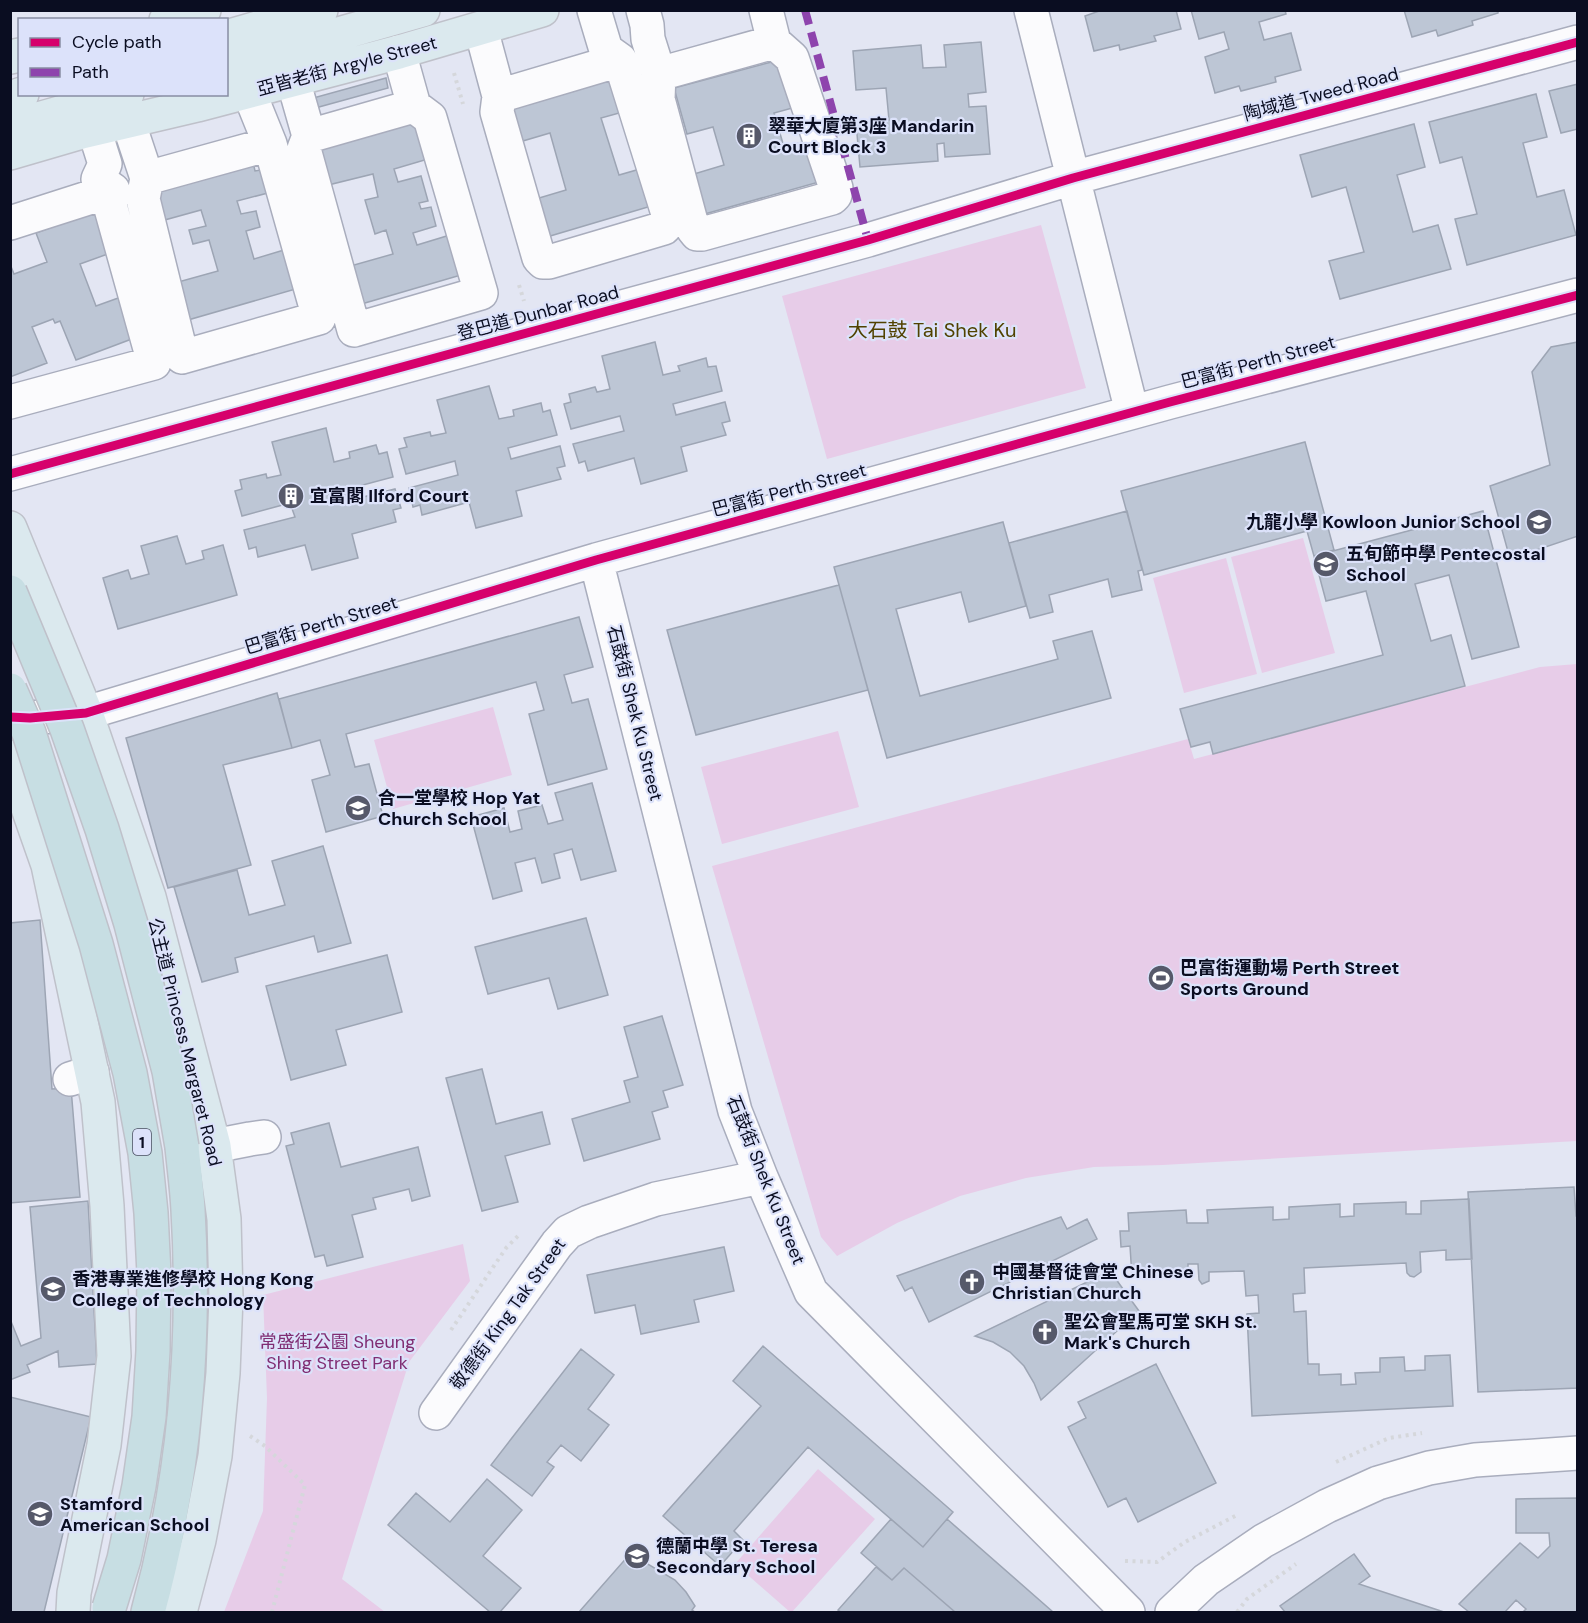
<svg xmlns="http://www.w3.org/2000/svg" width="1588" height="1623" font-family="'DM Sans','Noto Sans TC',sans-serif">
<rect width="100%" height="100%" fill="#e3e6f3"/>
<path fill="#e7cce8" d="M1041,225L1086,388L827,459L782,296Z
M1303,538L1335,653L1262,673L1231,557Z
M1226,558L1257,674L1184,693L1153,578Z
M1577,664V1141L1163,1165L1094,1167L1026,1178L960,1196L897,1223L837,1256L821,1237L712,866L1188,739L1194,759L1540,667Z
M493,707L512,775L393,809L374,740Z
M838,731L859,807L722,844L701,767Z
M463,1244L470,1281L409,1362L342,1579L385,1612H224L263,1511L267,1398L263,1295Z
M818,1469L875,1519L792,1612H790L735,1564Z"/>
<path fill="#bdc6d5" stroke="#9da5b4" stroke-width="1.5" d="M1102,10H1176L1181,29L1154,36L1156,41L1120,50L1119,45L1094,51L1085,16Z
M1191,10H1285L1286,14L1259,22L1264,40L1291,33L1301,70L1275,77L1276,82L1241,91L1239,86L1215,93L1205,57L1229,49L1224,32L1199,39Z
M1404,10H1498V13L1472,21L1473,25L1438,36L1436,30L1412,37Z
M981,42L986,92L968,94L969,107L986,106L990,154L945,157L944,143L937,144L938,161L860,167L856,123L889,120L886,88L856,90L853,51L921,45L923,68L946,67L944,45Z
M783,59L796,107L774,113L784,147L815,139L826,180L694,217L684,177L724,165L713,127L687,134L674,88Z
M617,67L630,110L601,118L619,175L647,167L658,204L540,239L529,201L566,190L550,133L516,143L503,100Z
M386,78L388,88L308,110L306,100Z
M1578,84V129L1561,133L1549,91Z
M1536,94L1547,137L1523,143L1537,197L1564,190L1576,235L1467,265L1455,219L1477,214L1462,157L1440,163L1429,122Z
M416,117L428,159L394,169L398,182L421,176L428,201L419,203L421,209L431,207L436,226L413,233L417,245L450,235L461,275L358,305L347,267L393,254L386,230L375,234L365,200L378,197L373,174L320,187L308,147Z
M1414,124L1425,167L1397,175L1413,232L1438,225L1451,269L1340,299L1329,261L1364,252L1346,187L1312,197L1300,155Z
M253,162L255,171L261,170L268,193L237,201L241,214L256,211L260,227L246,231L254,259L294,247L306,286L181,322L171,284L218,271L209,240L193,244L189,230L206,226L201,210L161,221L155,199L160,198L158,189Z
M100,209L116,251L80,264L96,306L121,297L137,337L76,360L60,321L55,323L53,319L32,327L47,363L10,377V264L14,274L47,262L36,233Z
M655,342L663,375L680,371L678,366L706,358L708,367L716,366L722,391L673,404L676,415L725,402L730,421L722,423L726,435L681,447L687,471L641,484L634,458L588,471L585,461L579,463L573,444L624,431L620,416L571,429L564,404L571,402L569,394L595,387L597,392L610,389L602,356Z
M1578,342V536L1510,559L1490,486L1550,465L1532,372L1551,347Z
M489,386L499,419L514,416L513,410L541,403L543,412L550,410L557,435L508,448L511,459L560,446L565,466L557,468L561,479L516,491L522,516L476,528L469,502L422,515L420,505L413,507L409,488L458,475L455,461L406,474L399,449L407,447L404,438L430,432L431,436L446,433L437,400Z
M326,428L334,462L350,458L349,452L376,445L379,454L387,452L393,477L344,490L347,501L395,489L401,508L393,510L396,522L352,534L358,558L312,570L305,545L258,557L256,547L249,549L244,530L295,517L290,503L242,516L235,491L242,489L240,480L266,474L267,478L281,475L272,442Z
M1305,442L1334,550L1314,556L1307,531L1144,575L1121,491Z
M1127,511L1142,570L1138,571L1142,590L1112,597L1108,579L1049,595L1053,612L1030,618L1009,543Z
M1483,511L1519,647L1472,659L1449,575L1415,584L1431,641L1451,635L1465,686L1213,754L1210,742L1191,747L1180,709L1383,655L1366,591L1326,601L1314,556Z
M1003,522L1026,606L969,622L961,592L896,609L920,696L1058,659L1053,641L1092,631L1111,698L887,758L834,567Z
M177,536L186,564L204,559L202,551L223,545L237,595L118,629L103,578L128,570L131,579L149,574L141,546Z
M839,585L868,690L696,735L667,630Z
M579,617L593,667L564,675L572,703L588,699L607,769L548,785L529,714L544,710L536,682L346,734L355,767L369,764L383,816L326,832L312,780L330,775L320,740L292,748L279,699Z
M277,693L292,748L223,765L251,865L168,888L126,738Z
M592,783L616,871L581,880L572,849L554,854L560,878L542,883L535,858L515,863L522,891L493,899L471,817L504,808L510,832L522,829L518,811L542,805L548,824L563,820L555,793Z
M323,846L351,943L318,952L314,936L235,958L238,972L202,982L174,887L237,870L249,915L285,905L272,861Z
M586,918L608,995L558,1009L549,978L488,994L475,947Z
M40,920L52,1089L71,1088L80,1197L10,1203V923Z
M387,955L402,1012L336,1030L346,1065L291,1080L266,986Z
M662,1016L683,1085L663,1091L668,1107L652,1112L660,1139L584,1161L572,1119L630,1102L624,1081L638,1077L624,1027Z
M482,1069L496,1124L542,1112L550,1144L505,1156L518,1202L482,1211L446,1078Z
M329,1123L341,1167L418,1147L430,1196L412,1201L409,1189L373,1198L376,1209L352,1215L363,1257L327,1266L324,1255L315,1257L286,1146L294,1144L291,1133Z
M1574,1187L1576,1216H1578V1388L1478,1392L1468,1192Z
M1469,1199L1472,1259L1446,1260V1250L1420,1252L1421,1272L1414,1277L1410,1276L1407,1273L1406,1263L1304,1268L1305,1293L1293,1294L1294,1312L1306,1311L1308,1364H1319V1375L1341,1374V1385L1356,1384L1355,1373L1380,1372V1358L1404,1357L1405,1371L1425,1370V1356L1450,1355L1453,1406L1252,1416L1247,1314L1259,1313L1258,1295L1246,1296L1244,1271L1209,1272V1281L1202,1284L1199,1280L1198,1264H1188V1275L1132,1277L1130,1246L1121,1247L1120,1231H1129L1128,1213L1186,1210L1187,1223H1208L1207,1210L1273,1207V1220L1289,1219V1207L1340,1204V1217L1354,1216V1204L1406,1202V1214H1421V1201Z
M88,1201L97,1364L59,1367L58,1351L27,1365L30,1372L10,1380V1319L21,1346L41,1338L30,1207Z
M1061,1217L1067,1229L1087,1219L1097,1239L929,1322L912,1287L905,1291L897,1276Z
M724,1247L734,1291L694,1300L699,1322L641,1334L635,1305L595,1313L587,1275Z
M1110,1271L1139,1311L1041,1400L1034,1383L1024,1366L1010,1352L993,1342L975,1336Z
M763,1346L953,1512L923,1547L808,1447L734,1531L743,1540L720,1566L663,1516L761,1406L733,1381Z
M581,1349L614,1375L588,1409L609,1425L581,1461L561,1445L547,1462L554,1467L532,1496L491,1465Z
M1156,1364L1216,1483L1138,1522L1126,1498L1108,1507L1068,1427L1086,1418L1078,1402Z
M10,1397L91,1417L44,1612H10Z
M487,1479L522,1510L483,1556L521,1588L500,1612H490L388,1525L416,1493L450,1522Z
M1578,1498V1612H1523L1526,1609L1516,1600L1505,1612H1469L1459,1604L1520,1543L1538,1558L1550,1546L1549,1533H1516V1499Z
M891,1519L923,1547L947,1519L1053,1612H955L904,1568L892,1580L861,1553Z
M1354,1554L1370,1576L1359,1584L1444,1612H1285L1280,1606Z
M629,1555L642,1567L646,1563L675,1580L686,1592L695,1606L692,1610L695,1612H579Z
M876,1567L892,1580L904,1568L955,1612H841L838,1610Z"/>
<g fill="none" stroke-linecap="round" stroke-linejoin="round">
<defs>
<path id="minor" d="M643,10L647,25L648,39L659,74L774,42L766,10
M1031,10L1132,412
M481,29L499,96L620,60L606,50L594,10
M659,74L658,99L693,229L697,234H702L832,198L835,195L836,188L792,58L774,42
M293,80L309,136L414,106L399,52
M499,96L497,112L539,258L543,262H549L664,228L668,223L669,217L620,60
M128,121L147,178L270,144L249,92
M94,129L105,164L98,179L113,190
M309,136L304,149L354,330L481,293L430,118L414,106
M147,178L143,199L182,357L319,318L270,144
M10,223L113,190
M10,402L154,363L110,205L113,190
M10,474L868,240L1073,178L1578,42
M596,560L735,1111L761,1177L811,1292L1128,1612
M10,717L30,718L86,713L596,560L1170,402L1578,295
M70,1079L92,1072
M214,1146L250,1139L264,1137
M436,1413L557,1244L568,1232L589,1222L656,1199L761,1177
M1172,1612L1206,1580L1263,1541L1327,1506L1378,1483L1429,1468L1475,1460L1578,1453"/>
<path id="major" d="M166,20L204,10
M226,37L321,10
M10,57L20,55
M226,66L423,10
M10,98L22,94
M10,127L127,94
M10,153L82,132L197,105L399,52L542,10
M10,528L86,713L149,897L214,1146L224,1219L226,1297L223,1373L215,1456L199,1540L180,1612
M10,757L48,865L98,1102L107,1206L114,1356L104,1445L74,1593L73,1612"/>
<path id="highway" d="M148,1612C184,1481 196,1346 188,1210C187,1189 184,1168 182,1147"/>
</defs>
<use href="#minor" stroke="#a9adbd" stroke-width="36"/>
<use href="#major" stroke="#bfc1ca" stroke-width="36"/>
<use href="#highway" stroke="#bfc1ca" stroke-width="36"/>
<path stroke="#d5d7db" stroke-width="4" stroke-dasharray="3 4.5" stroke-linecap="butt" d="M454,73L463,104
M519,285L524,301
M451,1330L506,1248L520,1234
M250,1436L265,1446L305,1485L272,1612
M1336,1462L1389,1438L1422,1433
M1125,1561L1157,1562L1185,1542L1239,1514
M1237,1612L1247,1599L1296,1564"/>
<use href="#minor" stroke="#fbfbfd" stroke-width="33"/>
<use href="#major" stroke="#dbe9ee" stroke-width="33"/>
<use href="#highway" stroke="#c7dee3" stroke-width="33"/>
<defs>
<path id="highway-bridge" d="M10,592L67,729L102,829L131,924L169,1071L182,1147
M10,690L29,733L96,944L130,1073L145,1153L151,1213L154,1274L153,1351L149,1417L139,1486L124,1559L109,1608"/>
</defs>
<use href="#highway-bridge" stroke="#bfc1ca" stroke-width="36" stroke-linecap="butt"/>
<use href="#highway-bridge" stroke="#c7dee3" stroke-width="33"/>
<path stroke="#8e44ad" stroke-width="8" stroke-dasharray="15 8" stroke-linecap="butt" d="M805,10L868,240"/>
<defs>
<path id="cycleway" d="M10,474L868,240L1073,178L1578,42
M10,717L30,718L86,713L596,560L1170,402L1578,295"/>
</defs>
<use href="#cycleway" stroke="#dce2fa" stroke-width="13"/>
<use href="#cycleway" stroke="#d6006c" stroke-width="9"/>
</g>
<defs>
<symbol id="building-disc" viewBox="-11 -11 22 22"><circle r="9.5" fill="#56596a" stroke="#dce2fa"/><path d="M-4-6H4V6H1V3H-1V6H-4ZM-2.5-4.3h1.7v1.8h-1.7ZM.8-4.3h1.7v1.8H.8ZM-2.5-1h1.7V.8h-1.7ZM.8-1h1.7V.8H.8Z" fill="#fff"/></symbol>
<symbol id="school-disc" viewBox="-11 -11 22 22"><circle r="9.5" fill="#56596a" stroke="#dce2fa"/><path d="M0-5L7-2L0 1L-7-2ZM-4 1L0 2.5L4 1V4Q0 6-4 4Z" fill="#fff"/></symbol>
<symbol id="stadium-disc" viewBox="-11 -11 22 22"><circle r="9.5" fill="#56596a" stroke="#dce2fa"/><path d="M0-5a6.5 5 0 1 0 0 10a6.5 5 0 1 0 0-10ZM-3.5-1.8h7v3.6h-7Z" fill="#fff"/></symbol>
<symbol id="church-disc" viewBox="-11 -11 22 22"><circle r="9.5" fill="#56596a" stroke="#dce2fa"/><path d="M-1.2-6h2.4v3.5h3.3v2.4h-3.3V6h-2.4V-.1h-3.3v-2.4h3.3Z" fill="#fff"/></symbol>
<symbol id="university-disc" viewBox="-11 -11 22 22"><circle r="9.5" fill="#56596a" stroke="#dce2fa"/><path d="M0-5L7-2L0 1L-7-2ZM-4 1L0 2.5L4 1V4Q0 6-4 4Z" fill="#fff"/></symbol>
</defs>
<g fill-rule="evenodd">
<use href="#building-disc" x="734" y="121" width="30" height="30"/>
<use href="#building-disc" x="276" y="481" width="30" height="30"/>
<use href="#school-disc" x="1524" y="507" width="30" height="30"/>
<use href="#school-disc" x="1311" y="549" width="30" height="30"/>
<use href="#school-disc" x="343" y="793" width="30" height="30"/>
<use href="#stadium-disc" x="1146" y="963" width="30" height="30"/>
<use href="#church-disc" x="957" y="1267" width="30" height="30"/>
<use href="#university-disc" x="38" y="1274" width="30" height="30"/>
<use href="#church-disc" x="1030" y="1317" width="30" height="30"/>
<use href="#school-disc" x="25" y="1499" width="30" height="30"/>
<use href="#school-disc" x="622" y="1541" width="30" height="30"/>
</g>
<g text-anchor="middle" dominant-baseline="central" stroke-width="4.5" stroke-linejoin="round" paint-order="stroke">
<rect fill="#dce2fa" stroke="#494d62" stroke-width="1.5" x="133" y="1129" width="18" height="26" rx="4.5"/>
<g font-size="16" font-weight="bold" fill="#0a0d21">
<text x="142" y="1142">1</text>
</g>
<g font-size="18" fill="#0a0d21" stroke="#dce2fa">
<text transform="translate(347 66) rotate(-15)">亞皆老街 Argyle Street</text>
<text transform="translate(1321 94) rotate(-15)">陶域道 Tweed Road</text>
<text transform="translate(538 313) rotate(-15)">登巴道 Dunbar Road</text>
<text transform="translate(1258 362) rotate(-15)">巴富街 Perth Street</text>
<text transform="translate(789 490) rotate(-15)">巴富街 Perth Street</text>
<text transform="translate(321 625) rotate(-17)">巴富街 Perth Street</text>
<text transform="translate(635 713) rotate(76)">石鼓街 Shek Ku Street</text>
<text transform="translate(185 1042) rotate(76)">公主道 Princess Margaret Road</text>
<text transform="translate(766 1180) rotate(68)">石鼓街 Shek Ku Street</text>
<text transform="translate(508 1314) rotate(-54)">敬德街 King Tak Street</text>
</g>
<g font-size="18" font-weight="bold" fill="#0a0d21" stroke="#dce2fa" text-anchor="start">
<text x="768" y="126">翠華大廈第3座 Mandarin<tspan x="768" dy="21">Court Block 3</tspan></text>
<text x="310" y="496">宜富閣 Ilford Court</text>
<text x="1520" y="522" text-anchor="end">九龍小學 Kowloon Junior School</text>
<text x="1346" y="554">五旬節中學 Pentecostal<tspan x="1346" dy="21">School</tspan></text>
<text x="378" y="798">合一堂學校 Hop Yat<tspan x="378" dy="21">Church School</tspan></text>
<text x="1180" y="968">巴富街運動場 Perth Street<tspan x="1180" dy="21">Sports Ground</tspan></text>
<text x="992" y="1272">中國基督徒會堂 Chinese<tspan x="992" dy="21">Christian Church</tspan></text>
<text x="72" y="1279">香港專業進修學校 Hong Kong<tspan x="72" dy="21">College of Technology</tspan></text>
<text x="1064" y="1322">聖公會聖馬可堂 SKH St.<tspan x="1064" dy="21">Mark's Church</tspan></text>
<text x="60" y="1504">Stamford<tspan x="60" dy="21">American School</tspan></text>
<text x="656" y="1546">德蘭中學 St. Teresa<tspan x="656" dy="21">Secondary School</tspan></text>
</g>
<g font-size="18" fill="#802d73" stroke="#dce2fa">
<text x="337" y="1342">常盛街公園 Sheung<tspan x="337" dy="21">Shing Street Park</tspan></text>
</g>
<g font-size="20" fill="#514200" stroke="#dce2fa">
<text x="932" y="330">大石鼓 Tai Shek Ku</text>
</g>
</g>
<rect width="1588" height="1623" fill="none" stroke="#0a0d21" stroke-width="24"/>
<rect x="18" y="18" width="210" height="78" fill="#dce2fa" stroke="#888da3" stroke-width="1.5"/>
<rect x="30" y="38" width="30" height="9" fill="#d6006c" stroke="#888da3" stroke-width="1.5"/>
<text x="72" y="48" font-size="18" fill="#0a0d21">Cycle path</text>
<rect x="30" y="68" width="30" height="9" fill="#8e44ad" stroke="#888da3" stroke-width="1.5"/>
<text x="72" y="78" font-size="18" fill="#0a0d21">Path</text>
</svg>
